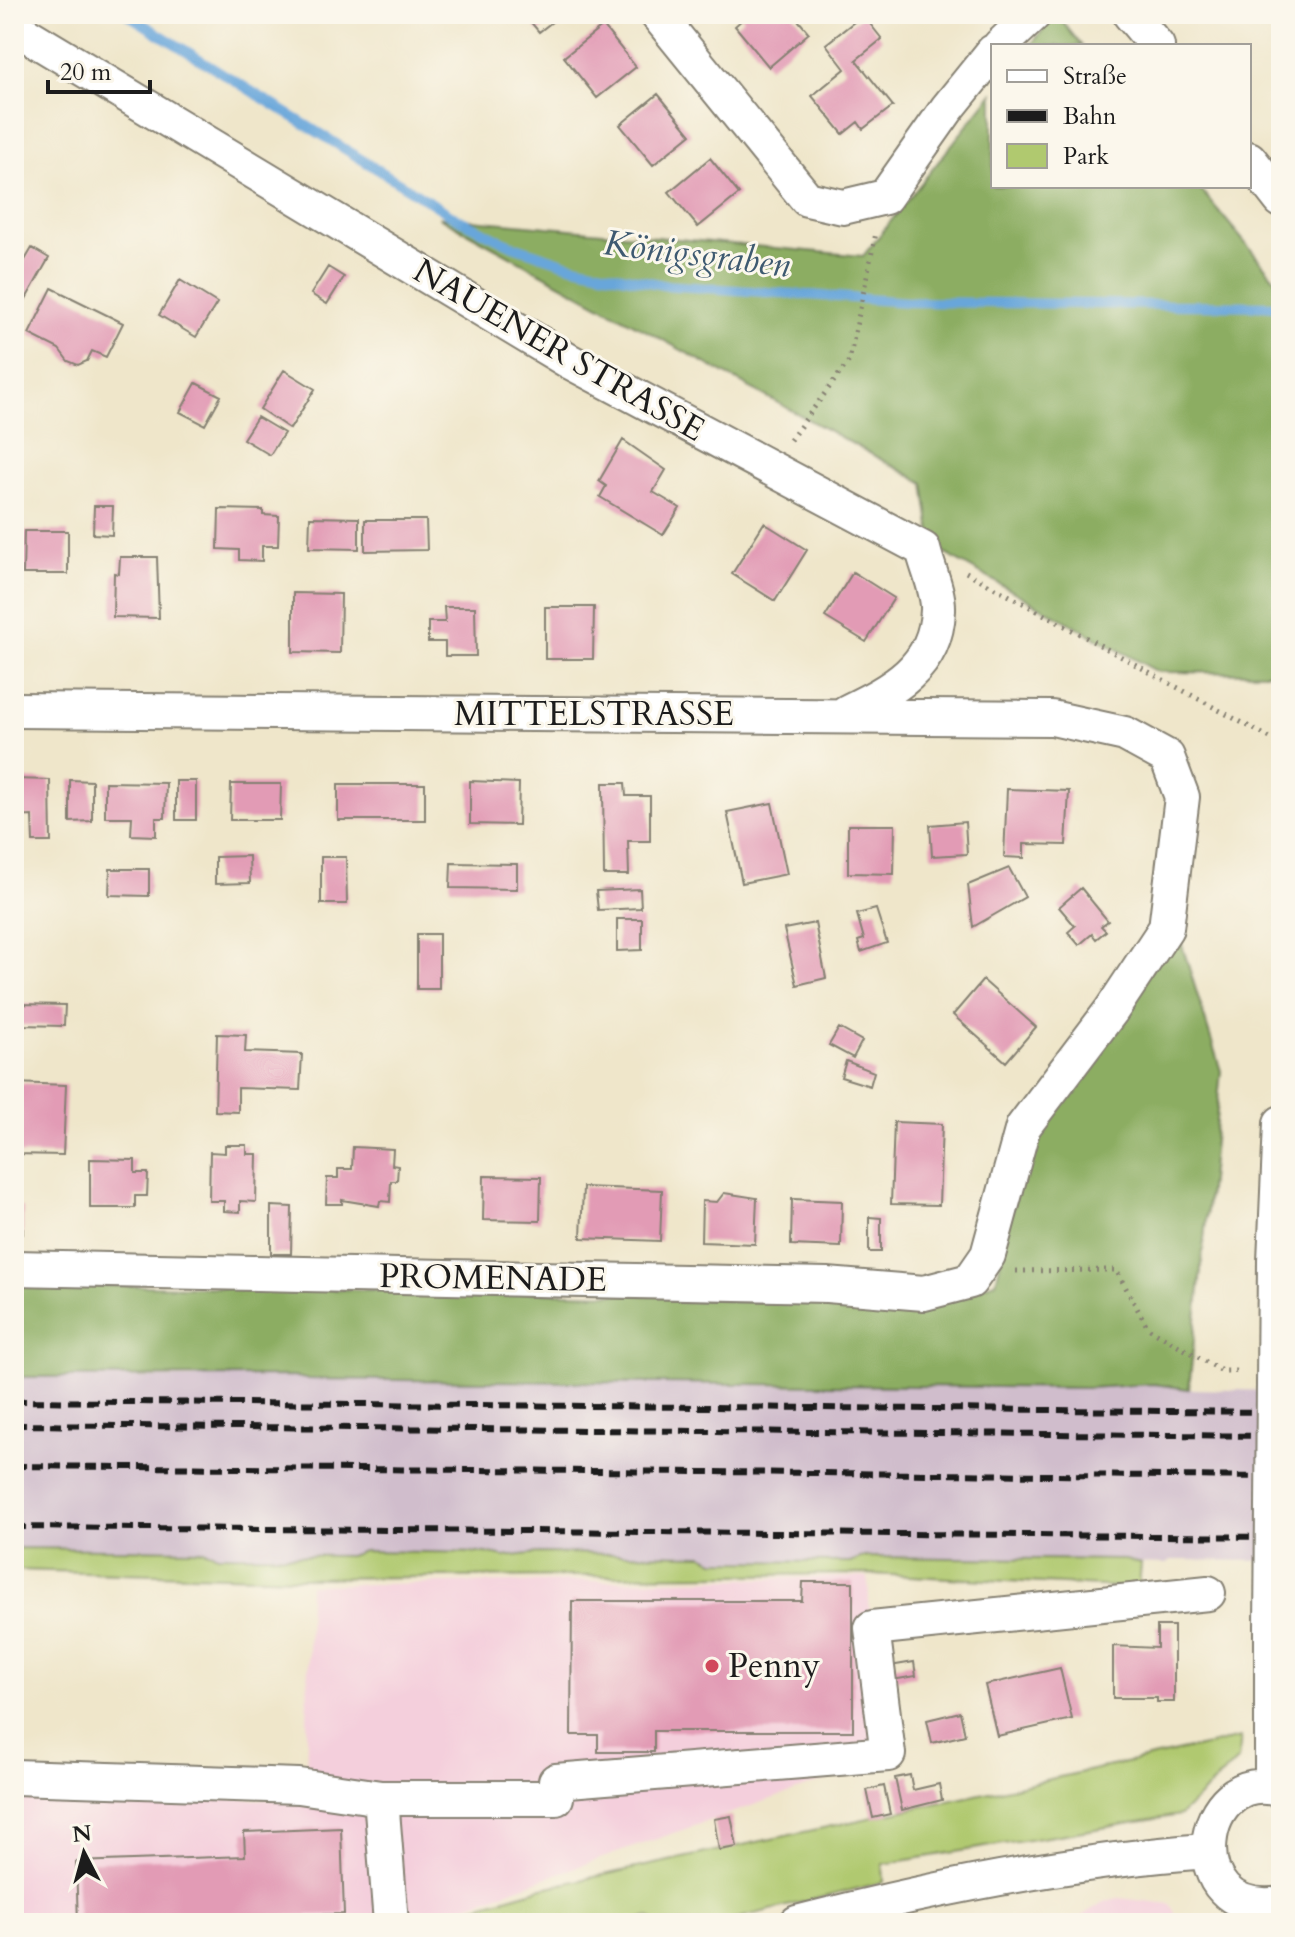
<svg xmlns="http://www.w3.org/2000/svg" width="1295" height="1937" font-family="Cardo,serif">
<rect width="100%" height="100%" fill="#fbf7ec"/>
<filter id="ink" filterUnits="userSpaceOnUse"><feTurbulence type="fractalNoise" baseFrequency=".0125" numOctaves="2"/><feDisplacementMap in="SourceGraphic" scale="16" xChannelSelector="R" yChannelSelector="G"/><feConvolveMatrix kernelMatrix="1 2 1 2 8 2 1 2 1" color-interpolation-filters="sRGB"/></filter>
<filter id="wash" filterUnits="userSpaceOnUse"><feTurbulence type="fractalNoise" baseFrequency=".006" numOctaves="4" result="noise"/><feDisplacementMap in="SourceGraphic" scale="32" xChannelSelector="R" yChannelSelector="G"/><feGaussianBlur stdDeviation="1.8" result="paint"/><feColorMatrix in="noise" values="0 0 0 0 0 0 0 0 0 0 0 0 0 0 0 0 0 1.4 0 .05"/><feComposite in="paint" operator="in"/></filter>
<g filter="url(#wash)">
<rect width="100%" height="100%" fill="#efe6ca"/>
<path fill="#f4cfdc" d="M868,1577L877,1762L417,1923H14V1796L306,1800L309,1585Z
M1119,1898L1170,1904L1181,1923H1070L1105,1901Z"/>
<path fill="#d0bdcc" d="M211,1375L798,1386L854,1383L1088,1388L1154,1384L1189,1389L1281,1391V1561L1171,1560L1166,1564L1130,1563L1124,1560L863,1557L850,1562L713,1561L703,1555L539,1553L504,1557L486,1553L363,1551L349,1556L218,1555L203,1550L14,1548V1377L191,1378Z"/>
<path fill="#b0c96f" stroke="#667246" stroke-width="2" d="M14,1548L203,1550L218,1555L349,1556L363,1551L486,1553L504,1557L539,1553L703,1555L714,1561L850,1562L863,1557L1125,1560L1141,1564L1139,1588L871,1574L299,1578L14,1570Z
M1241,1738L1238,1760L1180,1815L883,1864L884,1882L718,1923H656L650,1917L623,1923H418L534,1890Z"/>
<path fill="#8cad62" stroke="#54643f" stroke-width="2" d="M1056,14L1082,46H1030Z
M993,93V186H1198L1281,286V673L1158,672L933,547L924,483L439,217L863,256Z
M1178,932L1221,1071L1189,1389L1154,1384L1088,1388L305,1379L293,1376L14,1377V1284L933,1299L996,1282L1029,1132Z"/>
<g fill="none" stroke-linecap="round" stroke-linejoin="round">
<path stroke="#68a6da" stroke-width="10" d="M127,14L456,218L513,246L570,265L663,285L908,302L1281,306"/>
</g>
<g id="blocks">
<path fill="#e29bb5" d="M524,14H562L539,32Z
M739,14H793L809,33L769,67L735,26L743,19Z
M1251,14H1281V22L1251,20Z
M863,15L882,39L856,60L893,106L863,129L858,122L843,134L812,96L845,69L826,44Z
M603,26L636,67L597,98L564,57Z
M658,94L691,134L653,165L620,125Z
M710,158L739,194L698,227L669,192Z
M32,248L49,258L14,320V279Z
M328,267L344,277L327,304L311,294Z
M180,280L217,303L196,337L159,315Z
M52,288L123,323L106,357L92,351L87,361L78,365L68,361L59,349L29,334Z
M284,370L315,389L290,429L260,409Z
M196,383L221,396L205,425L180,412Z
M257,417L284,433L270,455L243,439Z
M623,440L666,470L653,492L680,508L663,535L600,497L606,486L599,481Z
M94,506H113L112,535L93,534Z
M219,509L263,510V515L279,516L278,546H262V561L239,560V550L218,549Z
M310,517L359,518V549L309,548Z
M365,520H426L427,550L365,551Z
M764,523L807,550L775,601L732,574Z
M24,531H68V574H23Z
M120,557H157L159,618L113,617L114,573L119,574Z
M853,572L894,598L866,642L825,617Z
M293,593L341,594L340,653L293,652Z
M444,607H475L476,656H445V642H428V622H445Z
M545,607H594L593,659H545Z
M14,779L50,780L51,842H33L32,816L14,817Z
M70,780L92,781V821L70,822Z
M176,781H196V820H176Z
M470,781L519,783L518,825L470,824Z
M105,782L166,783L165,818H156V836L131,835L132,817H105Z
M603,783H625L626,796H650V841H628L629,875H604Z
M231,784H281L280,820H230Z
M338,784H425V820H338Z
M1007,789L1069,791L1066,845L1024,844V858L1004,857Z
M772,803L787,874L742,883L727,812Z
M965,822L967,854L932,856L930,825Z
M848,825H895L894,874L848,873Z
M249,856L250,883L215,884V857Z
M321,857H346L347,904H321Z
M451,863L517,864V889L450,888Z
M1009,868L1025,897L973,927L968,885Z
M110,869H149V896L109,895Z
M1081,888L1108,921L1101,926L1106,931L1096,939L1092,934L1079,945L1068,932L1075,926L1059,907Z
M640,889L641,908L598,910L596,891Z
M876,909L887,943L861,952L858,941L864,939L857,914Z
M617,919H642V950L617,951Z
M815,923L826,978L797,985L784,929Z
M417,934H439V989H417Z
M983,980L1036,1027L1006,1062L953,1015Z
M20,1004L65,1005L64,1026L20,1025Z
M839,1028L862,1041L853,1058L829,1045Z
M217,1034L246,1035L245,1052L302,1054L300,1090L238,1088V1112L215,1111Z
M846,1061L874,1072L870,1086L841,1077Z
M14,1083L66,1085L63,1155L14,1154Z
M894,1122L942,1124L939,1205L891,1204Z
M225,1145H247V1154H257L256,1202L240,1201V1212L224,1211V1201H209L210,1152L225,1153Z
M353,1147L393,1149L392,1165L398,1166L397,1181H391L390,1202L380,1201L379,1206L342,1200V1204H326L327,1178H338V1169H352Z
M90,1159L135,1160V1173H148L147,1196H135V1208H90Z
M484,1176L541,1177L540,1221L483,1220Z
M583,1187L662,1190L660,1241L581,1238Z
M724,1193L757,1198L755,1244L701,1242L702,1201L717,1202Z
M792,1199L842,1201L841,1247L791,1245Z
M271,1206L292,1207L291,1254H271Z
M14,1207H23V1234H14Z
M869,1217L881,1218V1252H869Z
M803,1582H853V1731H654V1752H598V1735H571L572,1601H802Z
M1157,1626H1174V1702H1157V1698H1113V1646L1157,1648Z
M914,1662L916,1676L886,1681L884,1667Z
M1060,1668L1072,1719L997,1736L985,1685Z
M960,1712L965,1735L932,1743L927,1720Z
M910,1775L913,1790L939,1784L942,1800L902,1810L895,1778Z
M884,1786L890,1814L873,1818L867,1790Z
M731,1816L737,1847L719,1850L714,1819Z
M341,1828L344,1914L276,1916V1923H202V1919L78,1923L76,1862L245,1856L244,1832Z
M60,1918V1923H19V1919Z"/>
</g>
</g>
<g filter="url(#ink)">
<use href="#blocks" fill-opacity="0" stroke="#868173" stroke-width="2"/>
<g fill="none" stroke-linecap="round" stroke-linejoin="round">
<defs>
<path id="minor" d="M657,14L807,199L843,207L885,197L947,109L993,52
M1130,14L1157,46
M14,27L567,360L923,549C927,567 939,592 938,610C936,668 892,690 847,712
M1000,46L1034,14
M1249,159L1281,200
M14,710L1052,718L1125,734L1167,757L1182,797L1166,928L1111,1011L1023,1127L988,1255L970,1281L924,1293L827,1285L14,1268
M1275,1261L1281,1123
M1272,1629V1787
M14,1777L299,1786L381,1798H556V1781L888,1754L872,1628L1208,1593
M1281,1790C1197,1762 1174,1920 1281,1904
M381,1798L391,1923
M797,1923C932,1888 1068,1861 1207,1851"/>
</defs>
<use href="#minor" stroke="#868173" stroke-width="38"/>
<path stroke="#868173" stroke-width="5" stroke-dasharray="2 6" stroke-linecap="butt" d="M1065,16H1099
M790,440L849,361L876,233
M966,572L1281,744
M1016,1271L1116,1270L1148,1328L1222,1371H1240"/>
<use href="#minor" stroke="#fff" stroke-width="34"/>
<path stroke="#1c1c1c" stroke-width="6" stroke-dasharray="12 6" stroke-linecap="butt" d="M14,1401L1281,1412
M14,1425L1281,1436
M14,1466L1281,1477
M14,1527L1281,1537"/>
<defs>
<path id="minor-bridge" d="M1272,1629L1275,1261"/>
</defs>
<use href="#minor-bridge" stroke="#868173" stroke-width="38" stroke-linecap="butt"/>
<use href="#minor-bridge" stroke="#fff" stroke-width="34"/>
</g>
</g>
<circle fill="#d1495b" stroke="#fbf7ec" stroke-width="3" cx="712" cy="1666" r="8"/>
<g text-anchor="middle" dominant-baseline="central" stroke-width="6" stroke-linejoin="round" paint-order="stroke">
<g font-size="34" fill="#1c1c1c" stroke="#fbf7ec">
<text transform="translate(559 350) rotate(30)">NAUENER STRASSE</text>
<text x="594" y="714">MITTELSTRASSE</text>
<text transform="translate(493 1278) rotate(1)">PROMENADE</text>
</g>
<g font-size="34" fill="#1c1c1c" stroke="#fbf7ec" text-anchor="start">
<text x="728" y="1666">Penny</text>
</g>
<g font-size="36" font-style="italic" fill="#3e5a71" stroke="#fbf7ec">
<text transform="translate(697 254) rotate(7)">Königsgraben</text>
</g>
</g>
<rect width="1295" height="1937" fill="none" stroke="#fbf7ec" stroke-width="48"/>
<rect x="991" y="44" width="260" height="144" fill="#fbf7ec" stroke="#a29f99" stroke-width="2"/>
<rect x="1007" y="70" width="40" height="12" fill="#ffffff" stroke="#a29f99" stroke-width="2"/>
<text x="1063" y="84" font-size="24" fill="#1c1c1c">Straße</text>
<rect x="1007" y="110" width="40" height="12" fill="#1c1c1c" stroke="#a29f99" stroke-width="2"/>
<text x="1063" y="124" font-size="24" fill="#1c1c1c">Bahn</text>
<rect x="1007" y="144" width="40" height="24" fill="#b0c96f" stroke="#a29f99" stroke-width="2"/>
<text x="1063" y="164" font-size="24" fill="#1c1c1c">Park</text>
<g transform="translate(84 1853) rotate(354)" stroke="#fbf7ec" stroke-width="6" paint-order="stroke">
<path d="M0-6L14 30L0 20L-14 30Z" fill="#1c1c1c"/>
<text y="-12" font-size="22" font-weight="bold" text-anchor="middle" fill="#1c1c1c">N</text>
</g>
<path d="M48 80v12h102v-12" fill="none" stroke="#1c1c1c" stroke-width="4"/>
<text x="60" y="80" font-size="24" fill="#1c1c1c" stroke="#fbf7ec" stroke-width="6" paint-order="stroke">20 m</text>
</svg>
